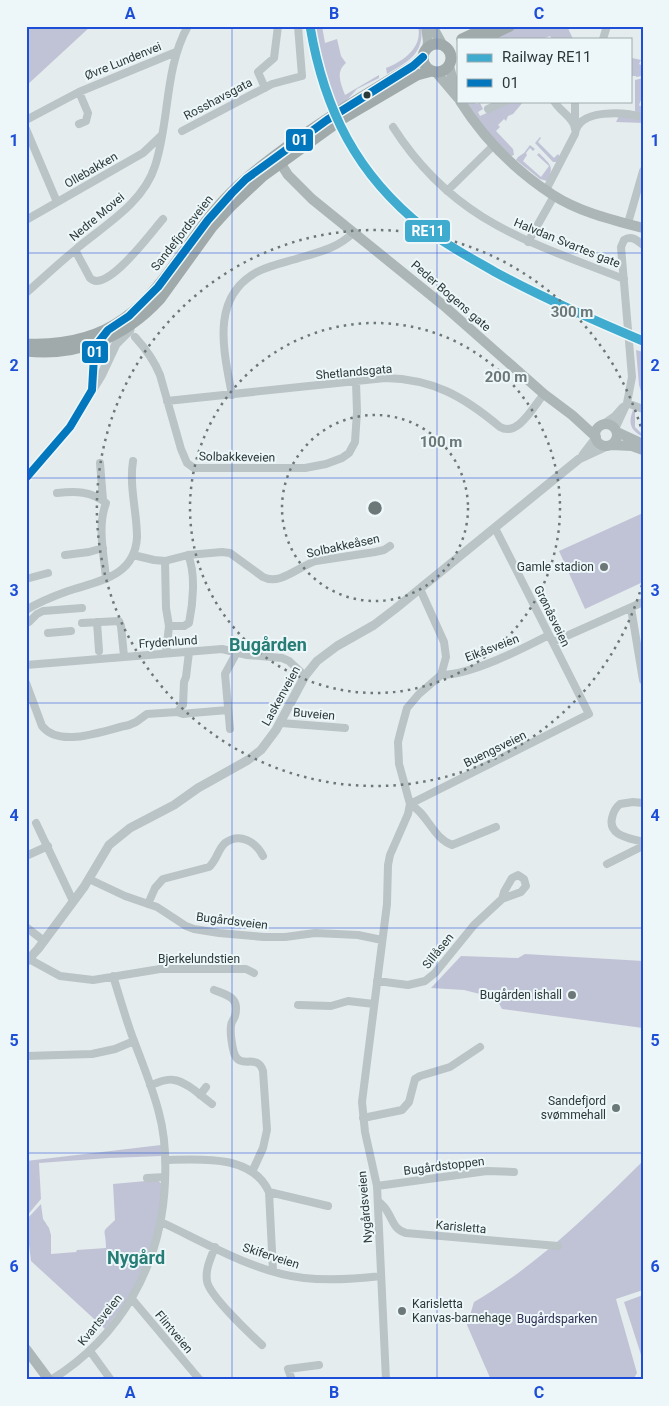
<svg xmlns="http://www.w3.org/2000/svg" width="669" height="1406" font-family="Roboto,sans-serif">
<rect width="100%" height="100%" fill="#e5ecee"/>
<path fill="#c0c3d5" d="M26,26H91L26,86Z
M314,26H322L325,43L337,39L341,56L346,63C335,72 341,84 345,95L379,75V78L357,89L346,101L336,107L324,78Z
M418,26H421C425,54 407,62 387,74L386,68C404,61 423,47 418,26Z
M517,26H567L573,39H552L550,36L543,39H490Z
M632,58L641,60L639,64L643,66L642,76L636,77V76H632Z
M643,78V95L639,105L643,108V115L635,111V80Z
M464,101H474L476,104L480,103L483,109L478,112L480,116L513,101H524L513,114L508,116L506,121L504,119L498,125L500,127L496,131L513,149L514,155L511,156L482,127Z
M619,116L643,119V123L616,122Z
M540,137L541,138L538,142L554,158L558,154L560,157L557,162H553L535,143Z
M530,145L535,149L533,151L530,148L526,153L527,155L523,161L541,177L549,166L537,155L539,153C550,165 555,165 547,181L540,179L516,160L518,157L524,153Z
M636,350L643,352V398L639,385Z
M633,410L635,412V427L643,435V437C630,430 628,423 633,410Z
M643,513V582L585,609L559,551Z
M525,954L643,961V1028L502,1009L496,998L464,990L431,988L461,956L518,958Z
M161,1145L162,1156L109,1158L39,1163L41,1199L26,1217V1161Z
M643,1161V1290L616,1299L637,1373L633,1380H491L467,1325L474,1302C538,1265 591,1212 643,1161Z
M157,1180L162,1184L163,1190L155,1241L132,1294L105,1329L31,1261L26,1220L41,1204L43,1219L49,1228L51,1235V1254L76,1252L77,1250L106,1248C106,1227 99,1235 115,1220L113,1184Z
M643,1295V1361L624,1302Z"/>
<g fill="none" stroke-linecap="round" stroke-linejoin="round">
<path stroke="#bac3c5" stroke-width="8" d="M603,39L607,26
M265,88L258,72L274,58L278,26
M79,92L88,113L86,121L79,124
M554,101C559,111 575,118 575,129
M575,101V125
M488,109L506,101
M26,120L79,92L176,52
M393,127C453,221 527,241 624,279
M26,129L57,202
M182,131L272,84L302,76L298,26
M546,190L575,134C578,108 625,112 643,117
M447,191L493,146
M26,220L143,153L162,135
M628,223L643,171
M528,242L554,196
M75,250L90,278C106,295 152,231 163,219
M26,293C42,279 58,264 75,250C103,226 143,204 155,166C170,120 164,69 188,26
M135,337C146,349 154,360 160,375L181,449L187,463L194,468H305L326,464L342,458L349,453L355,442L357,412L356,382
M232,395C224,352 209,296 259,271C271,265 286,262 299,258C320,252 338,248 354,232
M167,401L385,378C433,379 463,396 500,427C518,437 533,407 544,394
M627,403L643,409
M602,425L615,416L623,407
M615,429L627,403L632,377L621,247L624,240C631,235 637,240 643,245
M100,463L103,500
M57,493C76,491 91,491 106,503C97,527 104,554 106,579
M65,555L89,552L103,548
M133,555L154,560L165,561L188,555L222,552L230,553L263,577C280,586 299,566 316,561L375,552L384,550L390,546
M165,561L166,608L169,626L166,653
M26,579L48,573
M631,608L643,680
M26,610C39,602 54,596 68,591C98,581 135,577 137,537C137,512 129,487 133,461
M29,622L37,614L43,611L82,608
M97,622L99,651
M82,623L119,621L121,626L124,656
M169,626H184L189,623C193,604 196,573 188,555
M48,633L71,631
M553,642L643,602
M26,665L222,649L247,655L282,658L289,661L305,676
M441,675C471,675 522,649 549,635
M26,683L42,726C60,749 104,730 129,725L136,722L147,714L177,712L183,714L192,713L228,710
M177,712L183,705L184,682L186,677L189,652
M281,723L345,728
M230,729L225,674L237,652
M643,803L633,802L620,804C615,808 613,813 612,818C608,836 630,838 643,842
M410,804L589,714L495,528
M410,804C427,813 433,838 452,845L496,827
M36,823L73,901
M26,856L48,846
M607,864L643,846
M89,879L125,896L157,907L186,926L194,929L219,933L264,937H285L315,933L358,935L382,940
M148,904L155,888L163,879L209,867C217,860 218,849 225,843C240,832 256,842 263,856
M26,927L44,941
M29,959L60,976L93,980L160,969H246L254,973
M377,981L408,985L425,981L435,973L474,925L502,899L521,892L526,886L524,879L518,875L512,878L504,892L502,899
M214,990C227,995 240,997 235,1016C234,1020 231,1021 231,1026C230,1033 232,1046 234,1053C240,1071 257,1052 263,1071L267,1130L263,1148L252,1172
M298,1005L331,1006L348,1001L374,1004
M26,1056L92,1054L115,1049L134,1041
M150,1085C158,1083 166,1078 174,1080C187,1082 201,1096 212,1104
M200,1095L206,1087
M363,1118L402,1110L409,1102L415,1079L420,1076L450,1067L480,1047
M165,1160C200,1159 252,1154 269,1192L273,1271
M147,1178L165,1177
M377,1186L487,1171L514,1172
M269,1192L328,1206
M378,1201C381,1204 385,1207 387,1211C393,1220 394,1230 406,1233L558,1246
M161,1222C206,1243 256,1273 304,1278C330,1281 355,1279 381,1276
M215,1247C211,1258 205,1269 207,1281C209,1295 249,1333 262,1345
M132,1299L200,1380
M90,1351L111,1380
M51,1380C122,1336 162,1263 165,1181C166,1159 165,1135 159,1113C153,1089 143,1065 134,1041C126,1020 120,998 113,976
M292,1380L288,1369L319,1365
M386,1380L377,1186L365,1132L362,1102L387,904L388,865L390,855L408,814L410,804L399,764L398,742L401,730L407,708L419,694L441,675L446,657L444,642L420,589"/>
<path stroke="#bac3c5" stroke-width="9" d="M93,388C94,373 91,352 100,340
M583,455L596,438
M26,478L70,427L101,376L116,344L130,330
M26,962L38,949L84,887L109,845L130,828L174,805L198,788L248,760L261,750L276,730L305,676L317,661L337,646L374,625L395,609L579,459L607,446"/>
<path stroke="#acb6b7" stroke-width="10" d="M426,26L428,42L427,48
M432,26L442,44
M449,66L456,92
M436,72L458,98
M460,101C484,139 516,171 553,195C579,212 613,220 643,228
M274,161L281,164L288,175L312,199L443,305L544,394L572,415L596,437
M595 435a11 11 0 1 1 22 0a11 11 0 1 1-22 0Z
M617,432L643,444
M611,445L632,446L643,450
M26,1349L49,1380"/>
<path stroke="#a0aaab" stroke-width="11" d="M462,39L490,26
M483,39L510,26
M423 58a14 14 0 1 1 28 0a14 14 0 1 1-28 0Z
M26,344C158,350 166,246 247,178C298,135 356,100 413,66L423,57
M26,351C78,357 125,337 160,299L212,227L230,207L263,176L342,119L417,75L432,71"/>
<defs>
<path id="bus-1" d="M26,478L70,427L92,390L94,356L97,344L108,330L129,316L158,287L208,220L232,193L246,179L327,120L413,66L423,57"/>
</defs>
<use href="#bus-1" stroke="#edf7fa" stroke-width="11"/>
<use href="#bus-1" stroke="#0277bd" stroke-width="8"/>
<defs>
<path id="rail-1" d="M310,26C324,110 357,175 424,228C446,245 471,258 495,272C543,298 593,320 643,341"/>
</defs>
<use href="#rail-1" stroke="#edf7fa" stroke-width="12"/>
<use href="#rail-1" stroke="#3fabcf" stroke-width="9"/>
</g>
<path fill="none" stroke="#1d4ed8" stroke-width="1" stroke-opacity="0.55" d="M232,26V1380M437,26V1380M26,253H643M26,478H643M26,703H643M26,928H643M26,1153H643"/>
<g fill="none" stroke="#6c7878" stroke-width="2.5" stroke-dasharray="2.5 5">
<circle cx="375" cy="508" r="93"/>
<circle cx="375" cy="508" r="185"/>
<path d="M642 585A278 278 0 1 1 642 431"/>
</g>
<circle fill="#2b3938" stroke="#edf7fa" stroke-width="2" cx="367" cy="95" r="4.5"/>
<g fill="#6c7878" stroke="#edf7fa" stroke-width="2">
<circle cx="604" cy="567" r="5"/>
<circle cx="572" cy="995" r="5"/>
<circle cx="616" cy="1108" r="5"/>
<circle cx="402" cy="1311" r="5"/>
</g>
<g text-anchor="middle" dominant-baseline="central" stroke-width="4" stroke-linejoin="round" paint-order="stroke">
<g font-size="12" fill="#2b3938" stroke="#edf7fa">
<text transform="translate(123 61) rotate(-22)">Øvre Lundenvei</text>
<text transform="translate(218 99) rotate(-28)">Rosshavsgata</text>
<text transform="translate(91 170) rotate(-30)">Ollebakken</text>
<text transform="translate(97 217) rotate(-40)">Nedre Movei</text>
<text transform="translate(182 233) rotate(-52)">Sandefjordsveien</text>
<text transform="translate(567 243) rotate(22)">Halvdan Svartes gate</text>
<text transform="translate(451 296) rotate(41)">Peder Bogens gate</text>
<text transform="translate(354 372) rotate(-5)">Shetlandsgata</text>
<text transform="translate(237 457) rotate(1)">Solbakkeveien</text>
<text transform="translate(343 546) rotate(-12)">Solbakkeåsen</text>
<text transform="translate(552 616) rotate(64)">Grønåsveien</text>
<text transform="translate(168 642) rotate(-4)">Frydenlund</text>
<text transform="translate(492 648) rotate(-21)">Eikåsveien</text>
<text transform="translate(281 696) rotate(-61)">Laskenveien</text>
<text transform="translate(314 714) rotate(5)">Buveien</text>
<text transform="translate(495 749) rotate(-26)">Buengsveien</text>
<text transform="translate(232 921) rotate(7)">Bugårdsveien</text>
<text transform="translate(438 951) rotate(-51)">Sillåsen</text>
<text x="199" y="959">Bjerkelundstien</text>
<text transform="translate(444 1166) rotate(-7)">Bugårdstoppen</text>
<text transform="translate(365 1207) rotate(-95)">Nygårdsveien</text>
<text transform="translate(461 1227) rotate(5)">Karisletta</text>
<text transform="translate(271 1256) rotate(18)">Skiferveien</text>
<text transform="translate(100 1320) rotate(-51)">Kvartsveien</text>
<text transform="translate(174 1332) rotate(50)">Flintveien</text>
</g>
<g font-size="12" fill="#2b3938" stroke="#edf7fa" text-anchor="end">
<text x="594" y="567">Gamle stadion</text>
<text x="562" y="995">Bugården ishall</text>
<text x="606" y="1101">Sandefjord<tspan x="606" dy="14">svømmehall</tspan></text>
<text x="412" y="1304" text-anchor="start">Karisletta<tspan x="412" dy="14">Kanvas-barnehage</tspan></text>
</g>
<g font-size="12" fill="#313056" stroke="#edf7fa">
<text x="557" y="1319">Bugårdsparken</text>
</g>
<g font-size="18" font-weight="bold" fill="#277d76" stroke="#edf7fa">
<text x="268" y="644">Bugården</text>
<text x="136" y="1257">Nygård</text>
</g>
</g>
<circle cx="375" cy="508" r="8" fill="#6c7878" stroke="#edf7fa" stroke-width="2.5"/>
<g font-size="15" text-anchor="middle" font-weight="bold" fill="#6c7878" stroke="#edf7fa" stroke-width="4" stroke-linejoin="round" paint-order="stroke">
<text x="572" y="317">300 m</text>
<text x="506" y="382">200 m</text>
<text x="441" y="447">100 m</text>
</g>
<g stroke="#edf7fa" stroke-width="2">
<rect x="285" y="128" width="29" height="24" rx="5" fill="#0277bd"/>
<rect x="404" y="219" width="47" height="24" rx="5" fill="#3fabcf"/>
<rect x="81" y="340" width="28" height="24" rx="5" fill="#0277bd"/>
</g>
<g font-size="14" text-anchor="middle" font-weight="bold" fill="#fff">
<text x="300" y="145">01</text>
<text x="428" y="236">RE11</text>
<text x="95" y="357">01</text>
</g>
<rect width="669" height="1406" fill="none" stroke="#edf7fa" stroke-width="55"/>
<rect x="457" y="38" width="175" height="65" fill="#edf7fa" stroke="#9fabac"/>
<rect x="467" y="54" width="25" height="8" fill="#3fabcf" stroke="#9fabac"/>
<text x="502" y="62" font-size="15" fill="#2b3938">Railway RE11</text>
<rect x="467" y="79" width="25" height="8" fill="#0277bd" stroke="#9fabac"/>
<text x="502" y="88" font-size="15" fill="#2b3938">01</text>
<rect x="28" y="28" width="614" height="1350" fill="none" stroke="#1d4ed8" stroke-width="2"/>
<g font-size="16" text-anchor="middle" font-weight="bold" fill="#1d4ed8">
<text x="130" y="19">A</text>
<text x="334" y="19">B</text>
<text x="539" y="19">C</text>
<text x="14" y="146">1</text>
<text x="655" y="146">1</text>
<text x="14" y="371">2</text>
<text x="655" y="371">2</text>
<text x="14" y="596">3</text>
<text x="655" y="596">3</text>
<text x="14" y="821">4</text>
<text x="655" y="821">4</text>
<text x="14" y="1046">5</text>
<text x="655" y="1046">5</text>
<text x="14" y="1272">6</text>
<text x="655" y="1272">6</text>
<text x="130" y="1398">A</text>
<text x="334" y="1398">B</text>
<text x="539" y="1398">C</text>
</g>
</svg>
